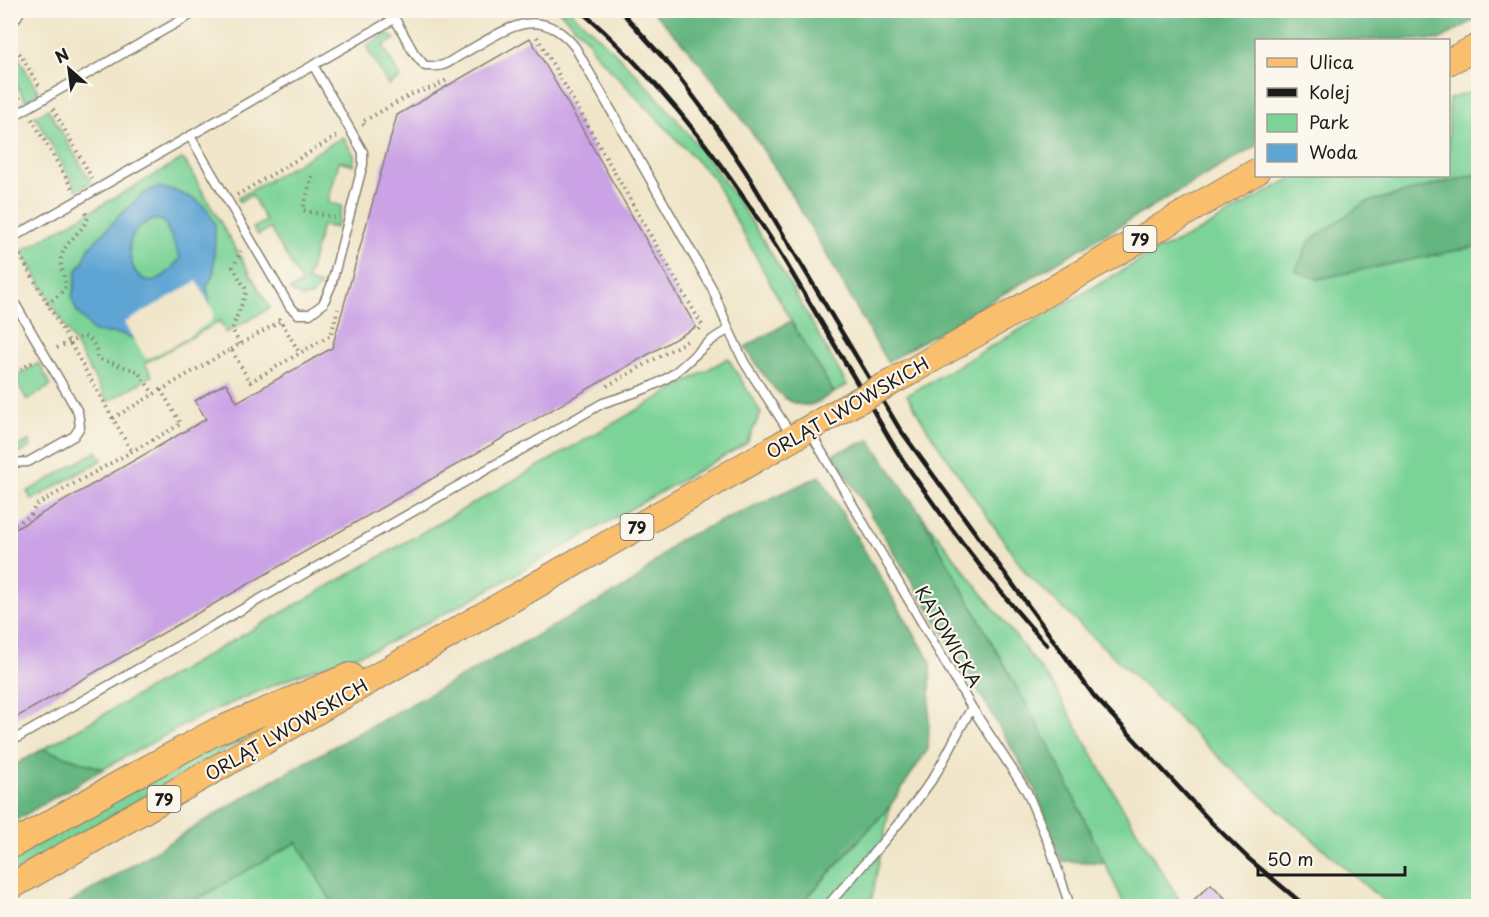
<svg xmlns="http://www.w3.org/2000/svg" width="1489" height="917" font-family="'Playpen Sans',sans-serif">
<rect width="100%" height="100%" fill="#fbf7ec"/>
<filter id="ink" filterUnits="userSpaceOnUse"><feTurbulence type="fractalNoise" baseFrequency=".0167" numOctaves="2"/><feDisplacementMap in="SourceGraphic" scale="12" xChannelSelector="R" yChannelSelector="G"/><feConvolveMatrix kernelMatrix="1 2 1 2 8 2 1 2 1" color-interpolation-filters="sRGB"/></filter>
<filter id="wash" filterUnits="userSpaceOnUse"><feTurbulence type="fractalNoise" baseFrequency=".008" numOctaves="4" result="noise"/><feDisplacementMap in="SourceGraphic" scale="24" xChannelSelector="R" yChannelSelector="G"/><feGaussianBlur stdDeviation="1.35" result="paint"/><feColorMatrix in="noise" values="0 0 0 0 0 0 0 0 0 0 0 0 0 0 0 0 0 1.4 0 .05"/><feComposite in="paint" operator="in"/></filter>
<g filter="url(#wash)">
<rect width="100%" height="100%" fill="#f0e5c8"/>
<path fill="#7bd398" stroke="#4c785a" stroke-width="1.5" d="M559,11H570C632,65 689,129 735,197C776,257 811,322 847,385L834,393L791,321L713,178L593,51L588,40Z
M385,34H389L395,39L383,46L401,78L388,85L366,46Z
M13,54L17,55L39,93L26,101C18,87 4,70 13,54Z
M1478,90V174L1364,203L1318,279L1478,246V906H1392L1373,892L1228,766L1026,573L928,430L907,395L1151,254L1194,234L1295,176H1448L1449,99Z
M48,109L91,182L77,190L35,116Z
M343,137L354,155V165L339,161L328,202L342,206L336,228L322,225L307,281L321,285L313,295L302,298L290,290L302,283L270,228L258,235L253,228L266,221L252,195L239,202L238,198Z
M182,159L185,161L270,308L226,333L220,321L145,363L152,376L108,402L22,251Z
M728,358L761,413L747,443L472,599L378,648L295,676L201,716L103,769L43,749Z
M39,363L51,386L27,400L14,377Z
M10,438L16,447L29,441L31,446L21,453L11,452Z
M97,451L102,460L32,500L27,492Z
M920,513L1053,685L1121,805L1183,906H1125L1052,751Z
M291,712L11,874L10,860C102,808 193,752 291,712Z
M890,806L871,903L868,906H800Z
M297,842L334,906H185Z"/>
<path fill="#64b580" stroke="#40684e" stroke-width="1.5" d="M1478,10V18L1439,40H1256V146L887,362C817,240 753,110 652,11Z
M1478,174V246L1318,279L1295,271L1310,241L1364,203Z
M791,321L834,393C827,396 820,402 813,404C783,414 759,367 745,347Z
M870,440L920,513L1052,751L1105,863L1062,861L1033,785L959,657L833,454Z
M820,476L931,662L928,749L890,806L799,906H334L297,842L185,906H65L264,785L634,582L677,541Z
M43,749L103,769L11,823V767Z"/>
<path fill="#5ea5d4" stroke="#3d6078" stroke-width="1.5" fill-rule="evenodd" d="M157,187L173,190L196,200L206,208L215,224L214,272L207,287L211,313L135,339L121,334L94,332L76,310L72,299L77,270L83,262L89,248L121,214L143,194ZM158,219C159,220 161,220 163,221C165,222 179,254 180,259L165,275L153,282C150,281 146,280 143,279C129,270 125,242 136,230C142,223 150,221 158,219Z"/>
<path fill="#f0e5c8" d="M197,281L214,313L210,322L172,347L146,359L124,323Z"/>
<g id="blocks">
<path fill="#caa2e5" d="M530,38L696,327L10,721V532L206,419L195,401L211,391L226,383L237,402L332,348L397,115Z
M1211,884L1233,906H1187Z"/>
</g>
</g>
<g filter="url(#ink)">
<use href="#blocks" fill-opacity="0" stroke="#868072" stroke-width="1.5"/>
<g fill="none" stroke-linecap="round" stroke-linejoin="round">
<defs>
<path id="lane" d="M390,10L414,53L425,66C430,66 438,67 443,65C449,63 454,59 459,56C501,33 538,0 575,47L712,288L729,330L744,362L792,436
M10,28L21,10
M10,118L199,10
M190,136L290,307L298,314H310L323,304L331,286L363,164V152L313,65
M10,239L394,19
M10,295L78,412L80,427L74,436L28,462L10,463
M810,432L972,708C957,731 947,758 931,781C900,825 862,866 827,906
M972,708L1027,792L1050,847L1070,906
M10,742L603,403C627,395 652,389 673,374C692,360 707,339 729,330"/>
<path id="primary" d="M1448,62L1478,47
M908,373L1256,172
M10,846L123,782L217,731L350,676
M10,887L836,413"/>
</defs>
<use href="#lane" stroke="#868072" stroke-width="11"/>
<use href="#primary" stroke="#868072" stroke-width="28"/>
<path stroke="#868072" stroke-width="4" stroke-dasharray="1.5 4.5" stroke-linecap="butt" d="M537,37L702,325L697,333
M10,52L14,49L18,51L40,87
M10,82L20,99
M53,109L92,178
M32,119L73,190
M364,125L362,122L414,93L432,88L447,80
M312,176L303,210L336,218
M237,195L339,135
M17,250L132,452
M47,304L59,295L66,287C65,277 60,267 61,258C63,244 82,232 88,218L84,210
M279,318L299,352
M240,344L232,329L246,293L245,288L233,267L241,251
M57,348L83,336C93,339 96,346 97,356L102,360L137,371L154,394
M231,349L281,321
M10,375L35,361
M607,386L687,341
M113,418L161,390
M10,527L30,516L36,505L181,424L161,390L231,349L250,382L331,335L338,309"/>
<use href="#lane" stroke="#fff" stroke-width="8"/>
<use href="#primary" stroke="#f9bf6d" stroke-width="26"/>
<path stroke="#1c1c1c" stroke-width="4.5" d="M580,10C662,81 730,171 786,263C813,308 839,352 865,396C877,417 889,439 902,459C947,524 994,588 1047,645
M620,10L673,69L714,124L746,172L899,428L1094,696L1212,823L1249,859L1305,906"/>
<defs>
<path id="primary-bridge" d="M836,413L908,373"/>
</defs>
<use href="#primary-bridge" stroke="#868072" stroke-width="28" stroke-linecap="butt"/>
<use href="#primary-bridge" stroke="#f9bf6d" stroke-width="26"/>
</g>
</g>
<g text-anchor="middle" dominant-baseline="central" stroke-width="4.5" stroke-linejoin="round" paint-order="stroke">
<g fill="#fbf7ec" stroke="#5f5e5a" stroke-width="1.5">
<rect x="1123.5" y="226" width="33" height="26" rx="4.5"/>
<rect x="620.5" y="514" width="33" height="26" rx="4.5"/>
<rect x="147.5" y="786" width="33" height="26" rx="4.5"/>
</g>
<g font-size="16" font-weight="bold" fill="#1c1c1c">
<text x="1140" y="239">79</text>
<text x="637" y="527">79</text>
<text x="164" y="799">79</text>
</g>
<g font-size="18" fill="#1c1c1c" stroke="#fbf7ec">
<text transform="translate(847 407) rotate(-30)">ORLĄT LWOWSKICH</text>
<text transform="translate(949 636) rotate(60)">KATOWICKA</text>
<text transform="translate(286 729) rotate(-30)">ORLĄT LWOWSKICH</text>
</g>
</g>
<rect width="1489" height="917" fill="none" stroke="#fbf7ec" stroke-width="36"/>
<rect x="1255" y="39" width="195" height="138" fill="#fbf7ec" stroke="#a29f99" stroke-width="1.5"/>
<rect x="1267" y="58" width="30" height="9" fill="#f9bf6d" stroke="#a29f99" stroke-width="1.5"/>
<text x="1309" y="69" font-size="18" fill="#1c1c1c">Ulica</text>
<rect x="1267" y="88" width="30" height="9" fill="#1c1c1c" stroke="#a29f99" stroke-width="1.5"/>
<text x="1309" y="99" font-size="18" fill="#1c1c1c">Kolej</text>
<rect x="1267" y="114" width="30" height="18" fill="#7bd398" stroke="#a29f99" stroke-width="1.5"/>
<text x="1309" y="129" font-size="18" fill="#1c1c1c">Park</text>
<rect x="1267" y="144" width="30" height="18" fill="#5ea5d4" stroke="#a29f99" stroke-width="1.5"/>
<text x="1309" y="159" font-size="18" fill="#1c1c1c">Woda</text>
<g transform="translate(69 69) rotate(332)" stroke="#fbf7ec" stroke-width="4.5" paint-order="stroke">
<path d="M0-4.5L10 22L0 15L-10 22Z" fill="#1c1c1c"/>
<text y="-9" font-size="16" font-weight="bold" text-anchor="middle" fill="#1c1c1c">N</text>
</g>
<path d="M1258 866v9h147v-9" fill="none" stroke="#1c1c1c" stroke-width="3"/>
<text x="1267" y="866" font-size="18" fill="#1c1c1c" stroke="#fbf7ec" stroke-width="4.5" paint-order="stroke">50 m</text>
</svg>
